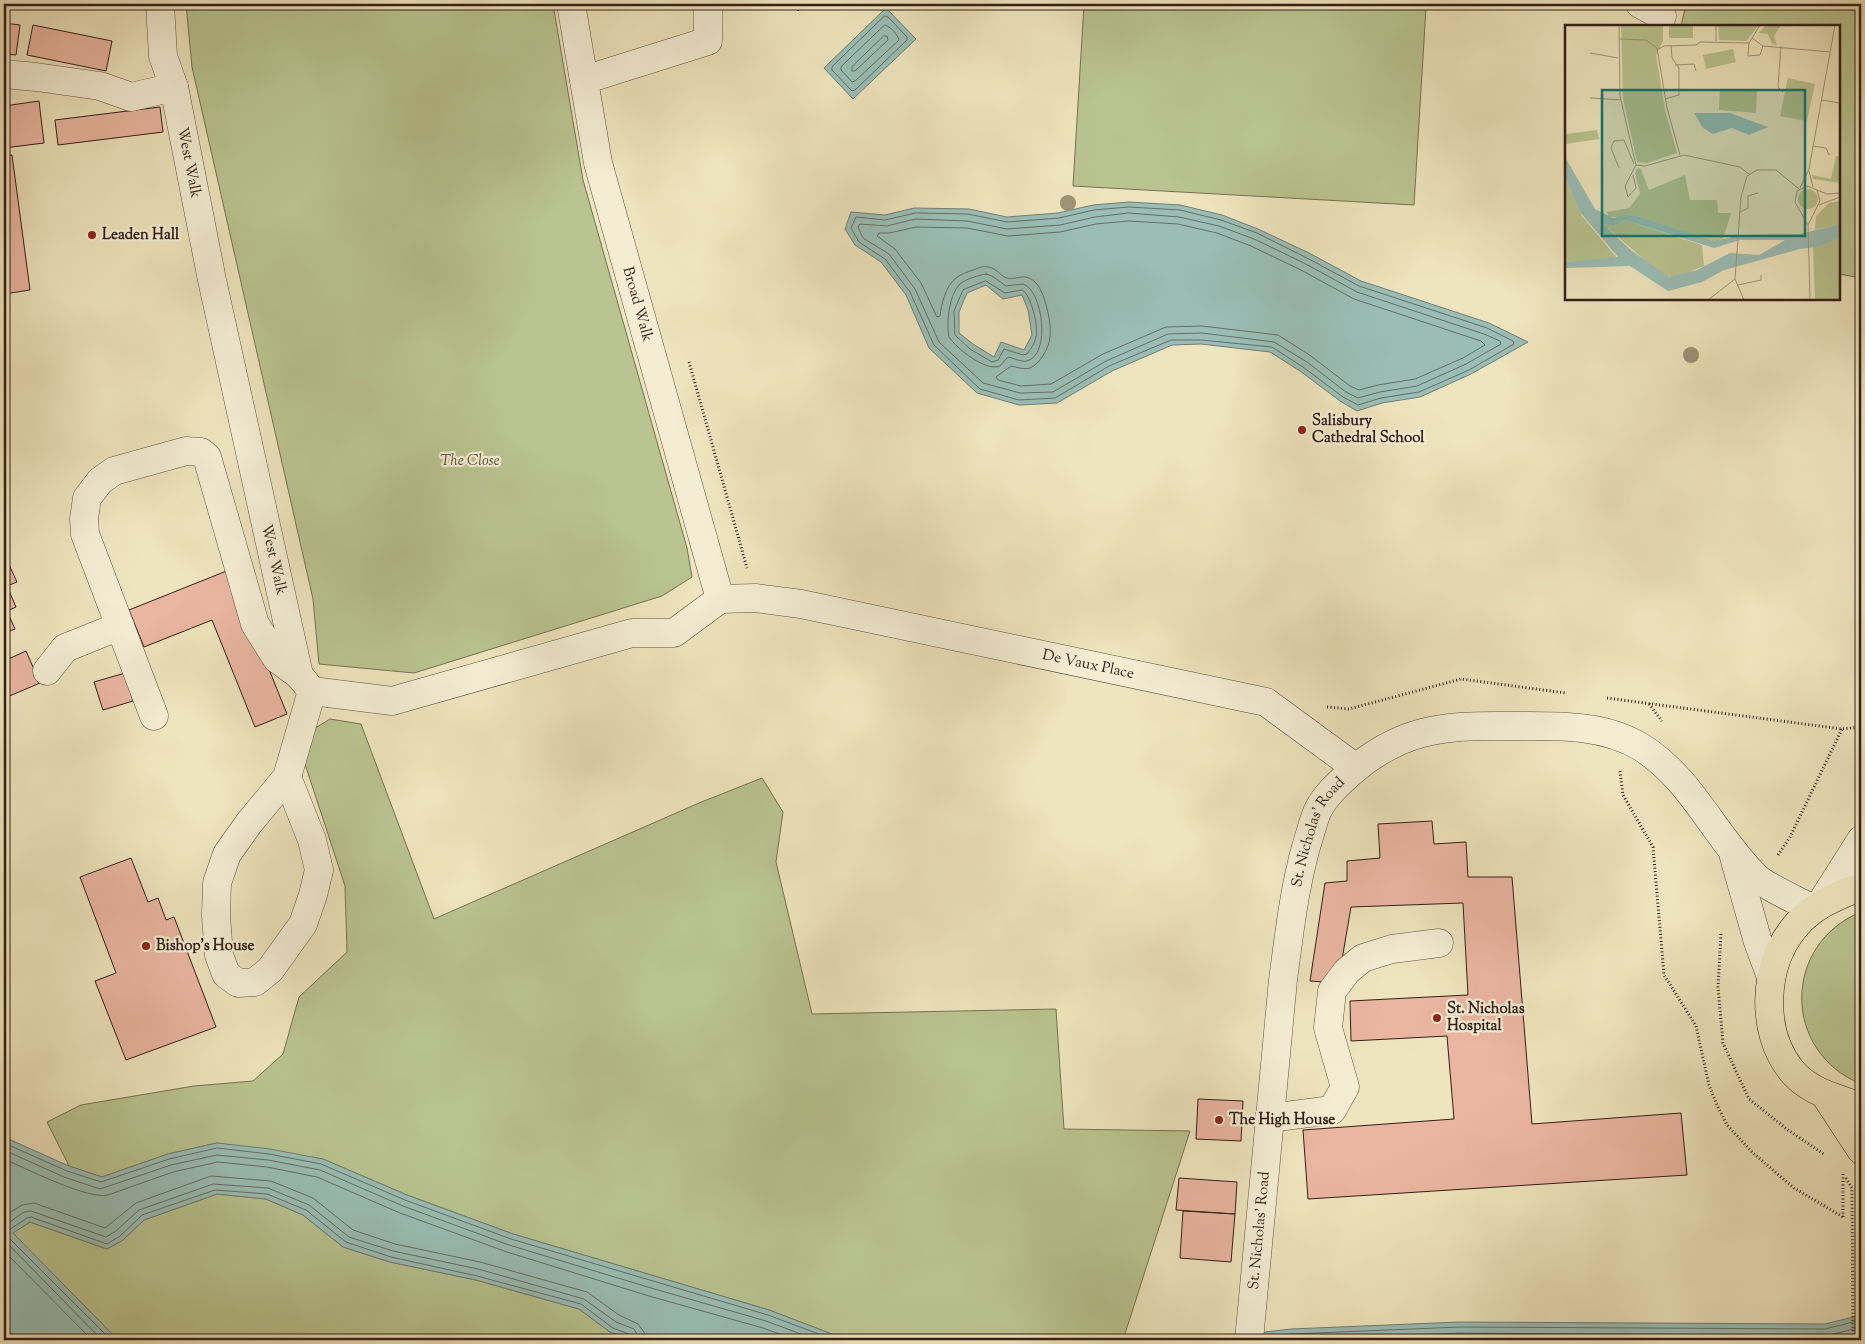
<svg xmlns="http://www.w3.org/2000/svg" width="1865" height="1344" font-family="'Sorts Mill Goudy',serif">
<rect width="100%" height="100%" fill="#eee4bd"/>
<filter id="stains"><feTurbulence type="fractalNoise" baseFrequency=".004" numOctaves="4"/><feColorMatrix values="0 0 0 0 .2 0 0 0 0 .09 0 0 0 0 .02 0 0 0 .5 -.17"/></filter>
<radialGradient id="worn" r=".72"><stop offset=".6" stop-color="#630" stop-opacity="0"/><stop offset="1" stop-color="#630" stop-opacity=".3"/></radialGradient>
<path fill="#b9c490" stroke="#767254" d="M186,4H553L583,180L687,548L692,577L662,596L414,673L319,664L313,599L192,67Z
M1084,4H1353L1426,8L1414,205L1073,186Z
M1686,4H1861V278L1839,274V26H1681Z
M330,719L361,724L434,919L699,803L762,778L783,812L776,862L812,1014L1056,1009L1064,1129L1190,1131L1123,1340H914L905,1336H837L769,1310L513,1234L407,1195L323,1159L217,1143L168,1154L102,1177L69,1166L47,1122L81,1105L194,1086L253,1081L283,1054L299,997L347,952L345,886L305,764L312,730Z
M1861,912V1084C1782,1052 1782,944 1861,912Z
M217,1194L266,1199L303,1215L343,1247L390,1262L476,1280L579,1309L610,1332L633,1340H118L12,1233L30,1222L107,1249L123,1240L144,1220Z"/>
<path fill="#9abeb6" stroke="#717e76" fill-rule="evenodd" d="M886,8L916,39L853,99L824,68Z
M1129,202L1180,205L1222,215L1258,229L1309,253L1361,281L1489,323L1528,342L1471,374L1420,397L1382,403L1357,411L1340,401L1300,371L1270,352L1201,344L1172,345L1112,371L1057,403L1019,405L977,393L929,348L906,295L881,262L855,245L845,229L851,212L885,215L914,208L969,209L1007,217L1058,213L1093,205ZM986,285L1003,299L1022,295L1028,310L1032,335L1024,350L1001,342L994,357L973,344L959,333V312L967,293Z
M4,1137L69,1166L102,1177L168,1154L217,1143L270,1149L323,1159L407,1195L513,1234L769,1310L837,1336H905L914,1340H633L610,1332L579,1309L476,1280L390,1262L343,1247L303,1215L266,1199L217,1194L144,1220L123,1240L107,1249L30,1222L13,1233L118,1340H4Z
M1861,1315V1340H1196L1291,1329L1459,1322L1825,1324Z"/>
<g fill="none" stroke-linecap="round" stroke-linejoin="round">
<path stroke="#676e66" stroke-width="1" d="M885,16L888,17L907,37V40L855,90L852,91L832,70V67Z
M885,25C890,26 898,35 899,40L855,81L852,82L841,70V67Z
M884,36H887L888,40L855,71H852V67Z
M1129,207L1180,210L1221,220L1257,233L1307,258L1359,286L1487,328L1513,341L1514,344L1469,370L1419,392L1381,398L1358,405L1343,397L1303,367L1272,347L1201,340H1171L1109,366L1055,398L1019,400L980,389L934,345L910,292L885,259L859,242L851,228L856,217L885,220L915,213L968,214L1007,222L1059,218L1094,210Z
M1129,213L1179,217L1219,226L1254,239L1304,263L1357,292L1484,334L1500,341L1501,344L1466,364L1417,386L1380,392L1358,398L1346,392L1307,362L1274,342L1202,333L1168,334L1106,361L1053,392L1020,393L983,383L939,342L915,289L889,254L863,238L858,227L860,224L887,226L915,219L967,221L1007,229L1060,225L1095,217Z
M1129,221L1178,224L1217,233L1251,246L1301,270L1354,299L1481,341L1485,345L1463,358L1415,379L1378,385L1359,390L1350,386L1311,356L1278,335L1202,326L1166,327L1103,354L1051,384L1021,386L998,380L996,377L1011,366C1017,367 1023,370 1030,368C1040,364 1049,348 1050,337C1052,325 1045,292 1036,283C1024,271 1017,281 1007,278C1000,276 997,268 988,267C983,266 978,268 973,270C968,272 961,274 956,278C946,285 941,305 940,316L937,317L921,283L895,249L877,236L879,233H889L916,227L967,228L1008,236L1060,232L1096,224Z
M986,274L992,276L1006,286L1023,284C1043,290 1051,355 1027,361C1020,362 1014,358 1008,357L1000,366C986,372 957,349 949,337C946,324 949,294 960,284C966,279 979,275 986,274Z
M986,281L1005,293L1022,290C1031,294 1039,328 1036,337C1035,343 1030,350 1027,354L1023,355L1004,349L998,360L992,362L970,349L955,335L954,311L963,290Z
M4,1143L67,1171L101,1182L169,1159L217,1148L269,1154L321,1164L405,1200L511,1239L768,1315L835,1340
M4,1150L64,1177L100,1189L171,1165L217,1155L268,1160L320,1170L403,1206L509,1245L651,1288L766,1321L817,1340
M4,1159C25,1168 88,1200 108,1195L173,1172L218,1162L267,1167L317,1177L400,1213L507,1252L649,1296L763,1328L796,1340
M4,1216L22,1205L34,1203L105,1228L136,1203L211,1176L271,1181L313,1198L353,1230L395,1244L480,1262L587,1292L619,1315L638,1324L644,1332L645,1340
M4,1226L24,1212L31,1211L106,1237L116,1231L139,1210L213,1184L268,1188L309,1205L349,1237L393,1251L478,1269L584,1299L616,1322L634,1329L637,1334L638,1340
M4,1240L102,1340
M4,1251L92,1340
M1264,1337L1292,1334L1460,1327L1825,1329L1861,1320
M111,1340L9,1238V1230L27,1218L31,1217L107,1244L120,1236L142,1215L215,1190L267,1194L306,1210L346,1242L391,1257L477,1276L581,1304L613,1328L629,1334L632,1340
M1290,1340L1460,1333L1826,1336L1861,1327"/>
</g>
<path fill="#eab6a1" stroke="#341f17" d="M791,4H806L798,11Z
M4,23L20,25L16,55L4,54Z
M33,25L112,41L106,71L27,55Z
M39,101L44,143L4,148V106Z
M160,107L163,132L58,145L55,120Z
M12,155L30,290L4,294V156Z
M4,556H5L17,582L7,586L16,607L7,611L15,629L4,633Z
M229,570L287,714L255,727L212,620L144,647L129,610Z
M26,651L40,683L7,697L4,689V661Z
M125,673L133,701L103,710L94,682Z
M1432,821L1434,844L1466,842L1468,877H1512L1532,1124L1681,1113L1687,1175L1308,1199L1303,1130L1454,1119L1447,1036L1351,1041L1350,1001L1468,995L1463,903L1351,907L1338,983L1310,981L1325,883L1347,881V861L1380,858L1378,824Z
M131,858L148,902L158,898L166,920L174,917L216,1027L126,1060L95,981L116,973L80,877Z
M1198,1099L1243,1101L1241,1141L1196,1139Z
M1179,1178L1237,1182L1235,1214L1176,1210Z
M1183,1211L1235,1214L1231,1262L1180,1258Z"/>
<g fill="none" stroke-linecap="round" stroke-linejoin="round">
<defs>
<g id="minor">
<path id="s1" d="M160,4L163,56L174,87L212,280L299,675L312,691L392,701L632,633H674L720,599"/>
<path id="s2" d="M571,4L598,163L720,599"/>
<path d="M1640,4L1662,16"/>
<path d="M4,74L36,77L100,86L131,97L174,87"/>
<path d="M584,80L708,41V4"/>
<path id="s3" d="M720,599L755,598L801,604L1266,702L1356,768"/>
<path d="M47,671L65,648L120,626"/>
<path d="M154,716L85,534L84,519L87,498L100,481L114,471L186,451L201,452L207,457L255,624L277,659L299,675"/>
<path d="M287,777L312,840L319,870L313,895L303,924L270,970L255,982L238,983L226,974L219,955L216,916L217,883L227,854L249,823L287,777L312,691"/>
<path d="M1734,857L1758,942L1771,977"/>
<path d="M1821,903L1861,840"/>
<path d="M1269,1118L1332,1110L1345,1087L1328,1028L1332,991L1347,971L1363,958L1392,949L1439,943"/>
<path id="s4" d="M1249,1340L1283,980C1289,935 1294,890 1306,847C1310,835 1313,821 1318,810C1325,796 1337,785 1348,775C1399,729 1443,725 1509,726C1553,726 1602,723 1641,747C1692,779 1714,836 1756,877C1766,887 1799,901 1813,909"/>
</g>
<path id="highway" d="M1861,888C1852,889 1845,893 1836,897C1820,904 1805,914 1794,928C1763,966 1760,1031 1791,1070C1802,1084 1820,1093 1836,1098C1844,1101 1852,1105 1861,1105
M1825,1095L1861,1150"/>
</defs>
<use href="#minor" stroke="#625040" stroke-width="29"/>
<use href="#highway" stroke="#341f17" stroke-width="29"/>
<path stroke="#341f17" stroke-width="3" stroke-dasharray="1 2.5" stroke-linecap="butt" d="M689,362L747,568
M1607,698L1842,729L1861,727
M1649,704L1662,721
M1327,707L1349,709L1461,679L1566,693
M1620,771L1623,795L1653,847L1664,975L1696,1026L1709,1085L1717,1105L1727,1125L1753,1153L1794,1188L1843,1217
M1778,855L1790,837L1842,729
M1721,934L1718,987L1723,1043L1749,1099L1788,1130L1825,1155
M1843,1174V1217
M1846,1178L1852,1188L1853,1340"/>
<use href="#minor" stroke="#f4edd4" stroke-width="28"/>
<use href="#highway" stroke="#eee4bd" stroke-width="28"/>
</g>
<g fill="#9e9376">
<circle cx="1068" cy="203" r="8"/>
<circle cx="1691" cy="355" r="8"/>
</g>
<g fill="#8f2418" stroke="#f4edd4" stroke-width="2">
<circle cx="92" cy="235" r="5"/>
<circle cx="1302" cy="430" r="5"/>
<circle cx="146" cy="946" r="5"/>
<circle cx="1437" cy="1018" r="5"/>
<circle cx="1219" cy="1120" r="5"/>
</g>
<g text-anchor="middle" dominant-baseline="central" stroke-width="4.5" stroke-linejoin="round" paint-order="stroke">
<g font-size="15" fill="#341f17" stroke="#f4edd4">
<text stroke="none"><textPath href="#s1" startOffset="162">West Walk</textPath></text>
<text stroke="none"><textPath href="#s2" startOffset="308">Broad Walk</textPath></text>
<text stroke="none"><textPath href="#s1" startOffset="568">West Walk</textPath></text>
<text stroke="none"><textPath href="#s3" startOffset="375">De Vaux Place</textPath></text>
<text stroke="none"><textPath href="#s4" startOffset="515">St. Nicholas' Road</textPath></text>
<text stroke="none"><textPath href="#s4" startOffset="110">St. Nicholas' Road</textPath></text>
</g>
<g font-size="15" font-weight="bold" fill="#341f17" stroke="#f4edd4" text-anchor="start">
<text x="102" y="235">Leaden Hall</text>
<text x="1312" y="421">Salisbury<tspan x="1312" dy="17">Cathedral School</tspan></text>
<text x="156" y="946">Bishop's House</text>
<text x="1447" y="1009">St. Nicholas<tspan x="1447" dy="17">Hospital</tspan></text>
<text x="1229" y="1120">The High House</text>
</g>
<g font-size="15" font-style="italic" fill="#5c513b" stroke="#f4edd4">
<text x="470" y="461">The Close</text>
</g>
</g>
<g transform="translate(1565 25)">
<rect width="275" height="275" fill="#eee4bd"/>
<path d="M56,0H98V16L91,30L100,85L112,128L82,138L72,137L58,73ZM104,0H128V13H104ZM153,0H194L181,16L154,15ZM201,0H216L209,11L212,20L207,19L203,9L194,8ZM168,24L171,37L141,44L138,30ZM223,53L250,59L242,96L215,91ZM155,64L192,66L191,88L154,85ZM32,105L34,114L0,119V109ZM271,131L275,132V158L248,154L247,150L266,154ZM73,143L76,144L84,165L120,150L125,175H152L153,188H166L158,214L148,216L128,210L72,191L44,192L42,187L64,183L75,169L70,148ZM0,152L17,191L52,233L0,237ZM233 174a10 10 0 1 1 20 0a10 10 0 1 1-20 0ZM275,176V199L250,205L251,191L264,178ZM60,195L137,220L139,241L109,253L96,249L38,199L49,201ZM275,213V275H250L248,222Z" fill="#b9c490"/>
<path d="M129,88H165L203,102L184,110L167,103L148,109L138,103ZM0,132L30,184L48,193L60,190L72,191L148,216L177,210L235,209L275,199V213L252,222L235,224L159,245L137,257L103,266L65,241L0,243V237L53,232L15,187L0,152ZM60,195L149,223L175,215H220L194,230L165,228L132,245L104,252L67,226L38,199L49,201Z" fill="#9abeb6" fill-rule="evenodd"/>
<path fill="none" stroke="#a4957b" stroke-width="1" d="M54,0L55,71L71,140L80,141L119,130L175,142L184,149M54,14L81,15L92,23L102,83L115,130M151,16V0M184,18L183,31L195,30L198,21L187,13M198,21L265,27M216,21L213,62L218,67M92,25L99,21L131,20L135,17L184,18L195,0M25,28L53,33M110,40L129,39L131,46M25,73L56,75M100,74L114,70V43L107,33L106,20M257,75L275,78M248,121L261,123L264,130M54,143L46,123L49,116L59,115L69,139M244,146L248,162M68,150L71,163L63,172L60,161L71,140M235,163L244,144L270,0M254,180L275,172M175,187L183,183V171L193,168M243,200L230,177L232,166L242,161L262,169L275,168M170,254L179,275M173,260L196,255V250M143,275L170,254L176,172L182,151L192,145H211L234,164M245,275L243,200L255,176L252,165"/>
<path fill="#0f766e" fill-opacity="0.15" stroke="#0f766e" stroke-width="2.5" d="M37,65H240V211H37Z"/>
<rect width="275" height="275" fill="none" stroke="#341f17" stroke-width="2.5"/>
</g>
<rect width="1865" height="1344" fill="none" stroke="#eee4bd" stroke-width="20"/>
<rect x="5" y="5" width="1855" height="1334" fill="none" stroke="#341f17" stroke-width="2.5"/>
<rect x="10" y="10" width="1845" height="1324" fill="none" stroke="#341f17"/>
<rect width="100%" height="100%" filter="url(#stains)"/>
<rect width="100%" height="100%" fill="url(#worn)"/>
</svg>
